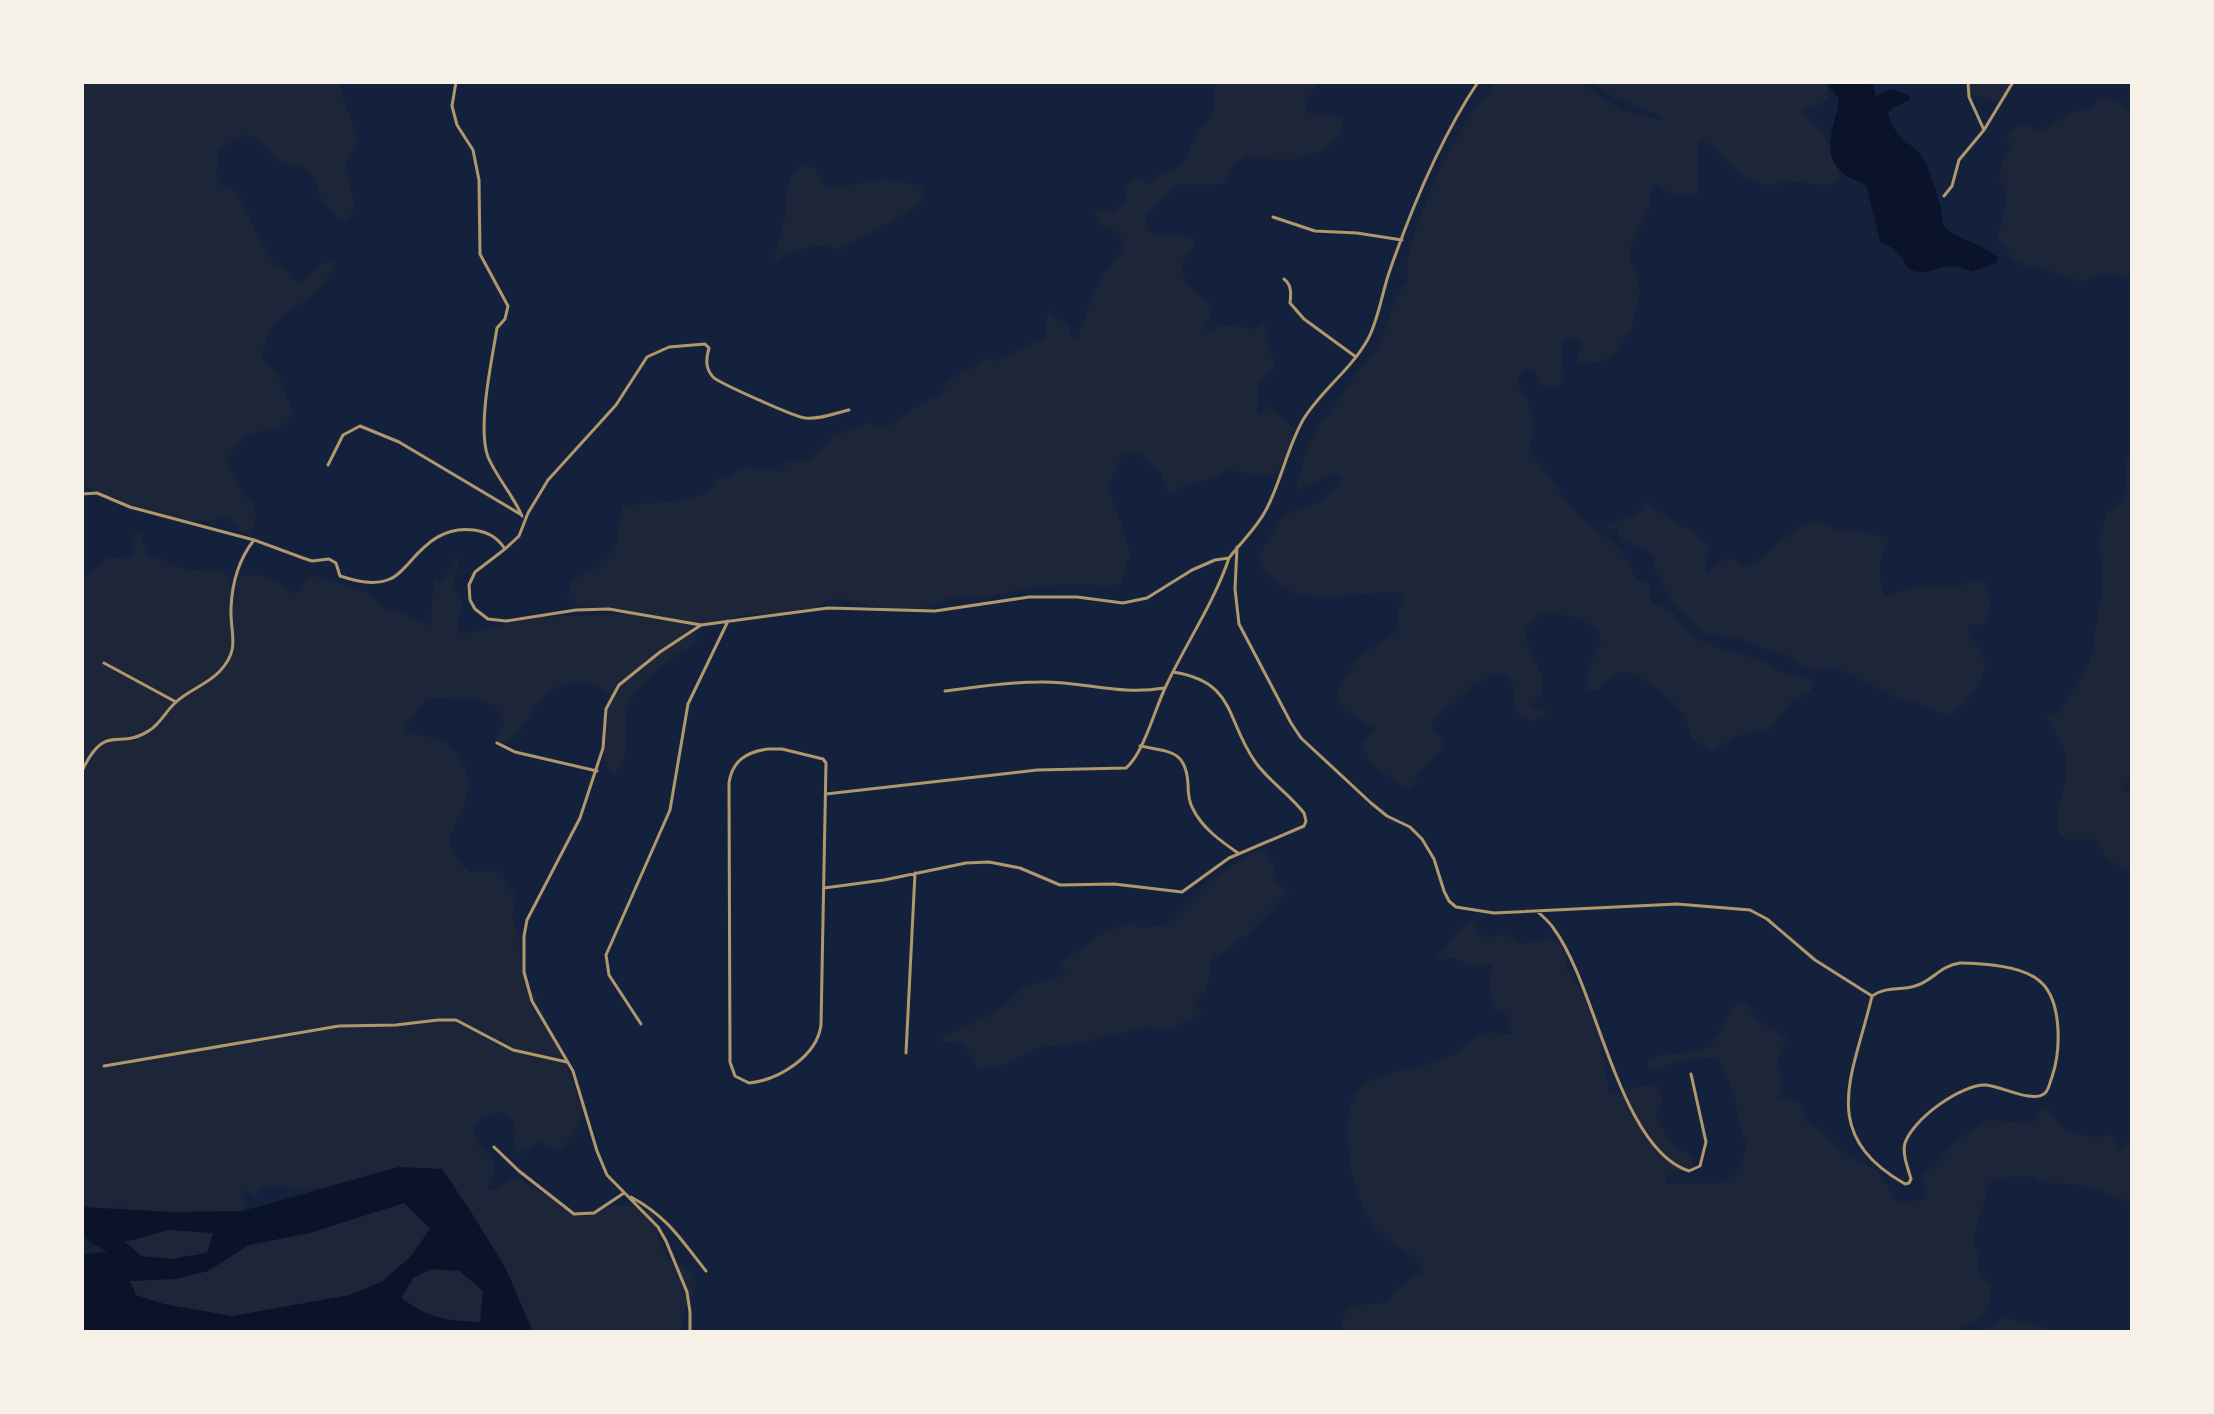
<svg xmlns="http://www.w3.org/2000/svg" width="2214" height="1414" font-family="Raleway,sans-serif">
<rect width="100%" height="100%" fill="#14213d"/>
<path fill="#1d2539" d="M82,82H341V93L358,138C356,147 348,153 347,162C344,181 363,204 347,220L338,218L319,196L315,181L306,168L280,161L254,136L246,135L226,144L220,151L216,170L217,181L221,186L232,189L241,197L255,231L276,266L285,268L293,280L299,283C312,277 318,262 332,260L335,264C329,277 318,290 308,299C307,300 298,304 297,305C276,319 262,335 263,360L278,375L293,412C286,433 267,428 250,434C241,437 234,450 228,458L227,462L243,495L254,502L256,519L251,535L240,531L227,517C166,533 138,504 85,486L82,482Z
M1215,82H1318L1305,103L1306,111C1318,119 1334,110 1344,122C1336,161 1279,165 1248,155L1233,164L1223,184L1178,185L1156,204L1145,219L1147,228L1154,235L1186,236L1195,241C1193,248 1188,251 1185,258C1173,281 1200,293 1212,307L1211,316L1204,330L1214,331L1222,325L1256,329L1262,322L1268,329L1267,345L1273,360L1274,368L1257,387V415L1270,407L1294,429L1290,447L1278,472L1267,476L1228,470L1214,478L1190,483L1168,495L1160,472L1138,453H1125C1116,464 1114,477 1106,489C1118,504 1123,534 1131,554L1125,567L1122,582L1110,588L1089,584L1037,586L992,596H951L929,607L904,610L881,609L842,599H832L800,614H751L691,626L689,630L697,639V643C671,656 627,686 626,719C625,738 630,757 616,773H611L607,766L601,736L608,718L610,694C599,685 589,683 575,683C538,682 531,727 503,746L497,745L494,740L504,723C492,687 457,700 427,698L407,723L406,733L445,740C457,753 473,773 468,792C460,826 432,842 470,872L502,871L506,886L516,895L512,920L520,938L519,949L527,985L537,998L535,1007L544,1013L545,1025L558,1042L582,1108L579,1128L559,1151L540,1142L520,1153L514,1147C516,1130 518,1118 499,1112L481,1118L474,1127L478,1145L492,1159L496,1168L487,1189L495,1190L510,1180L519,1178L541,1193L552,1196C575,1232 617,1188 654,1215C654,1229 661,1255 676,1264C685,1269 694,1271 696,1285C696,1293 689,1300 686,1307C684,1315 682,1324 681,1332H516L394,1169C366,1173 340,1185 312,1189C294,1191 277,1183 260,1189L256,1198L245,1188L243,1198L245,1206L230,1225L241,1243L404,1203L431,1227L430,1235L390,1281L348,1296L201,1327L136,1295L124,1281L132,1257L121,1239L169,1230L184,1231L125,1213L121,1206C105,1213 97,1211 82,1204V575L90,573L110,557L129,559L133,554L132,539L139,531L149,558L164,559L172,566L190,570L220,569L225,572L231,585L240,575C266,573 276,582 295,594L301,590L308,577L317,576L367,592L385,609L404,614L427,626L431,624L434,576L439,582L442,581L457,557L459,565L452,588L463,604L457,620L460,632L463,634L534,617L629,614L625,611C608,609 577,611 567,595L573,579L596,568L616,547L622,506C647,502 685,504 707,493C713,489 715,483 719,477L728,478L746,467L780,472L789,461L809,460L834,436L870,423L881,427H887L922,403L937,396L953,377L973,368L983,359L997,361L1032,343L1045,340C1045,331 1045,319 1049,311L1068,325L1072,339L1076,338C1086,320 1090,300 1099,282C1107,267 1118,261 1125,244L1119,233L1097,222L1095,212L1099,210L1113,212L1124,204L1127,197L1124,188L1133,179L1139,178L1148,185L1162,172C1186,173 1187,149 1197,134C1201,127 1210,120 1213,114C1216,106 1214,91 1215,82Z
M1494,82H1580L1623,111L1663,120L1658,115L1611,96L1591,82H1825L1828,90V99L1818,106L1802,109C1805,118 1812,121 1818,129C1828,142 1843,166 1837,182C1824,188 1797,180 1782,182C1772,184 1781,186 1770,185C1759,184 1745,179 1736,171C1723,160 1716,143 1699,140C1700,158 1697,176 1699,193C1685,200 1666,194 1656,184H1653L1648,210L1630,247L1629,259L1638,277L1640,291L1632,328L1614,354L1603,361L1576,365L1582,342L1569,337L1562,344L1564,378L1558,387H1543L1533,369H1526L1517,379C1518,389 1524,394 1528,402C1536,418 1533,438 1528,453C1541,460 1557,489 1567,502C1583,523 1607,535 1623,554C1636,570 1627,577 1651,585V602L1671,611L1693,636L1710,645L1760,660L1775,670L1814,681L1811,691L1792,701L1768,729L1734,737L1712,751C1705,747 1695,742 1691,736C1688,730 1688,723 1685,717C1676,702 1637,666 1618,673C1609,676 1604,683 1599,690L1588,691C1584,674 1592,656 1602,642C1592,615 1567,616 1542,613C1500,636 1554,667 1541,694C1538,699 1532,705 1528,709L1545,708L1547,711L1543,717L1532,721C1502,711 1521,694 1509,676L1499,673L1472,684L1466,692L1433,719L1431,728L1443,741V747L1418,772L1414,787L1411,789C1392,780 1368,766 1362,745L1375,729L1343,708L1337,696L1341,684L1359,657L1395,633L1399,625L1397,610L1406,596C1397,591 1391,593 1381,593C1336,596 1280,608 1257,558L1283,516L1321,501L1341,479L1339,475L1334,473L1300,489L1296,487L1305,453L1319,427L1357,373L1374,353L1382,338L1395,300L1409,279C1396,253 1455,137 1472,112C1480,101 1492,95 1494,82Z
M1967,82H2016L2005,99L1997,103L1967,92Z
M2097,98L2116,100L2132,111V277L2103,274L2082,282L2043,269L2025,266L2012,258L1996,237L2002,225L2007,191L1999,179L2003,161L2012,149L2007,137L2012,129L2023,125L2042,131L2071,113L2091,109L2096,105Z
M804,163L815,169L827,189L882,179L920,185L925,193L918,206L840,249C815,242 797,248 774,262C778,247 782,232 785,216C788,197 784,175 804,163Z
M2132,451V776L2121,790L2132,792V872L2109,861L2095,839L2068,840L2060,834C2050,811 2068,789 2067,765C2066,748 2055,732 2047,717L2060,713L2091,659L2103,585L2099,535L2108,511L2123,501C2123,496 2125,491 2126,487C2128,469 2119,470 2132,451Z
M1645,502H1649C1665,520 1690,527 1709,544C1710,555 1703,563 1706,573L1728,556L1742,566C1768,564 1783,530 1809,523C1821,520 1828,527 1838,530C1844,532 1851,530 1857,530C1867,531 1876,536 1887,537L1888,543C1876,560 1879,576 1885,596L1916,587L1961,586L1979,579L1986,583C1990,599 1993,613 1981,626L1970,623L1968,627C1971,641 1985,652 1985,667C1986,678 1961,714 1949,714C1932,713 1918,698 1901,700L1837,668L1815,670L1800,666L1785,654L1757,647L1742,638L1710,635L1701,632L1671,601L1653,566L1656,559C1646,542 1621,550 1616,528L1608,530L1607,520L1610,523C1625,519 1639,518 1645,502Z
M1264,850L1275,867L1276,884L1289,891L1247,935L1212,959L1206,989L1194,1004L1203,1014L1178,1024L1175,1031L1148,1027L1072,1044L1040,1047L1005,1064L982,1069L977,1067L964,1044L939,1041C965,1024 1003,1016 1022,987L1063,976L1066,972L1059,964L1103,933L1130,923L1143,928L1168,924L1215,877L1253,852Z
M1470,920L1474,921L1479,934L1486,938L1507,934L1519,945L1549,939L1568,945L1566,968C1578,984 1595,1011 1601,1030C1604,1039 1601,1046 1602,1055C1604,1069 1610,1079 1608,1093L1612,1095L1628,1088L1657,1084L1663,1101L1655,1117C1662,1125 1667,1139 1674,1146C1685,1154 1696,1152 1693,1169L1689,1171L1676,1170L1665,1179V1184C1705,1179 1738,1199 1747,1143L1742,1136L1734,1094L1719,1059C1696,1056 1673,1062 1653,1071L1648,1069V1059L1654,1056L1686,1053L1710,1047L1738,1002L1749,1006L1754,1019L1788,1038C1770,1061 1785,1074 1780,1098L1799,1102L1806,1121L1821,1130L1848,1156L1878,1171L1898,1203L1903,1204L1924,1199L1925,1192L1922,1174L1929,1171L1953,1145L1986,1120L2032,1123L2038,1119L2041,1109L2045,1107L2067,1132L2095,1137L2110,1135L2120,1149L2132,1140V1202C2112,1195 2091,1186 2070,1184C2056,1182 2043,1186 2033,1176L1999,1178L1989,1182L1973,1243L1979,1255L1977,1268L1991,1286C1990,1325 1976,1319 1949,1332H1344L1342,1321L1348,1306L1388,1303L1397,1289L1424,1270C1414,1253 1382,1240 1370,1222C1353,1194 1334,1113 1361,1088C1381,1069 1411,1073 1435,1062C1443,1059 1451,1056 1458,1052C1466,1046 1474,1038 1483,1034C1493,1030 1503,1036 1512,1033C1509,1020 1508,1010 1493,1008L1490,986L1492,964L1473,967L1454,958L1439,960L1436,957Z
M431,1269L460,1271L483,1292L481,1322C444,1320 432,1320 401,1298L413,1278Z
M2003,1318L2026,1322L2057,1332H1980Z"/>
<path fill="#0b132b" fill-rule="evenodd" d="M1825,82H1867L1873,85L1876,96L1890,89L1909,95L1910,99C1903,105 1893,105 1888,112C1893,141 1917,142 1927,166C1931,175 1939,199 1941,208C1942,215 1941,221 1944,226C1953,238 1983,244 1998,258L1996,263L1972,272C1940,257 1935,277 1914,271C1906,269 1906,262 1901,257C1896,250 1888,245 1880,241L1866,185C1861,182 1854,180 1848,177C1816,155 1836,127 1839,99Z
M399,1167L442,1169L471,1212L506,1269L533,1332H82V1254L108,1252C79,1236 82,1240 82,1207L173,1212L243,1211ZM404,1203L430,1229L411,1256L383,1281L350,1295L232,1316L164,1304L136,1295L130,1281L177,1279L208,1271L249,1245L310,1233ZM169,1230L213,1233L207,1253L171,1259L141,1256L125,1242ZM431,1269L460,1271L483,1291L480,1322C446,1321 430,1319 401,1298L413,1278Z"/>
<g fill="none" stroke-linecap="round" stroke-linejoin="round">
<path stroke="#b1986c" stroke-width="3" d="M456,82L452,106L457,125L473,150L479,180L480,254L508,306L505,319L497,328C492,360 477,427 488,457C497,478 513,495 522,516
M1968,82L1969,97L1984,130
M1944,196L1952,186L1959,160L1984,130L2013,82
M1273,217L1315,231L1357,233L1402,240
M1284,279C1292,285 1291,294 1290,303L1304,319L1356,357
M328,465L343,435L360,426L399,442L520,514
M82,494L97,493L130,507L254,540L303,558L312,561L329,559L336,563L340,576C356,581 374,586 390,579C398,576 403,569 409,563C427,542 445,526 474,530C488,532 497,537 505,549L475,572L469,585L470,600L475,609L488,619L506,621L576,610L609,609L701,625
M1237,547L1235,589L1239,624L1291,723L1301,738L1371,803L1387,816L1410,827L1422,839L1434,859L1444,891L1449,901L1456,907L1494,913L1677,904L1750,910L1767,919L1815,960L1872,996
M505,549L519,536L528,513L548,480L616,405L647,357L669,347L705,344L709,348C706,359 705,368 713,377C719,383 795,417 805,418C819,420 835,413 849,410
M104,663L176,702
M945,691C976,687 1008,682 1039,682C1084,681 1119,696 1164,688
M497,743L515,752L597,771
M1140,746C1170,752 1186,750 1188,784C1188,793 1189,802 1193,809C1202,828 1222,842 1238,853
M768,749H782L823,759L826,763L821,1025C817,1056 779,1080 749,1083L735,1076L730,1062L729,783C732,761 746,752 768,749Z
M82,771C106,720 118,752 150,730C160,724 166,711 175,703C188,690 207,685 220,671C241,648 230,635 231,608C232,584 239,559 254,540
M826,794L1037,770L1126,768C1144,753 1155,708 1166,686C1186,643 1214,603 1229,558
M824,888L884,880L966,863L989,862L1020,868L1060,885L1114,884L1182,892L1229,858L1304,826L1306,821L1304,813C1290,795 1270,782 1256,763C1225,720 1237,682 1173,672
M1537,911C1543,917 1550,922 1554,929C1597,987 1619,1149 1689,1171L1700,1166L1706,1142L1691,1074
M1960,963C1983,964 2018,965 2037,979C2063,997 2061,1050 2052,1077C2050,1081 2049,1090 2045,1093C2034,1104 2001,1086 1986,1085C1961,1084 1913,1119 1905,1143C1902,1154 1908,1168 1911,1179L1909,1183L1905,1184C1816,1133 1854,1074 1872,996C1886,986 1899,991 1915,986C1933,981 1939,966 1960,963Z
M641,1024L609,975L606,955L670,810L688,704L728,621
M906,1053L915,873
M104,1066L339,1026L396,1025L438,1020H456L513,1050L567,1062
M494,1147L519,1171L574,1214L594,1213L624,1193
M631,1197C668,1217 681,1240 706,1271
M690,1332V1312L687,1292L666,1241L658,1227L607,1175L597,1151L573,1071L532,1001L524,972V936L527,920L580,818L603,748L606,709L619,685L660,652L701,625L828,608L935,611L1029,597H1077L1123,603L1147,598L1192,570L1215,560L1229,558C1241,542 1256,529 1266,510C1281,482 1287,448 1303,420C1321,390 1351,370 1368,339C1379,318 1382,292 1390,270C1413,204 1440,139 1478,82"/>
</g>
<rect width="2214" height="1414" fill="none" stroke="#f6f1e7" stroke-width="168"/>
</svg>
